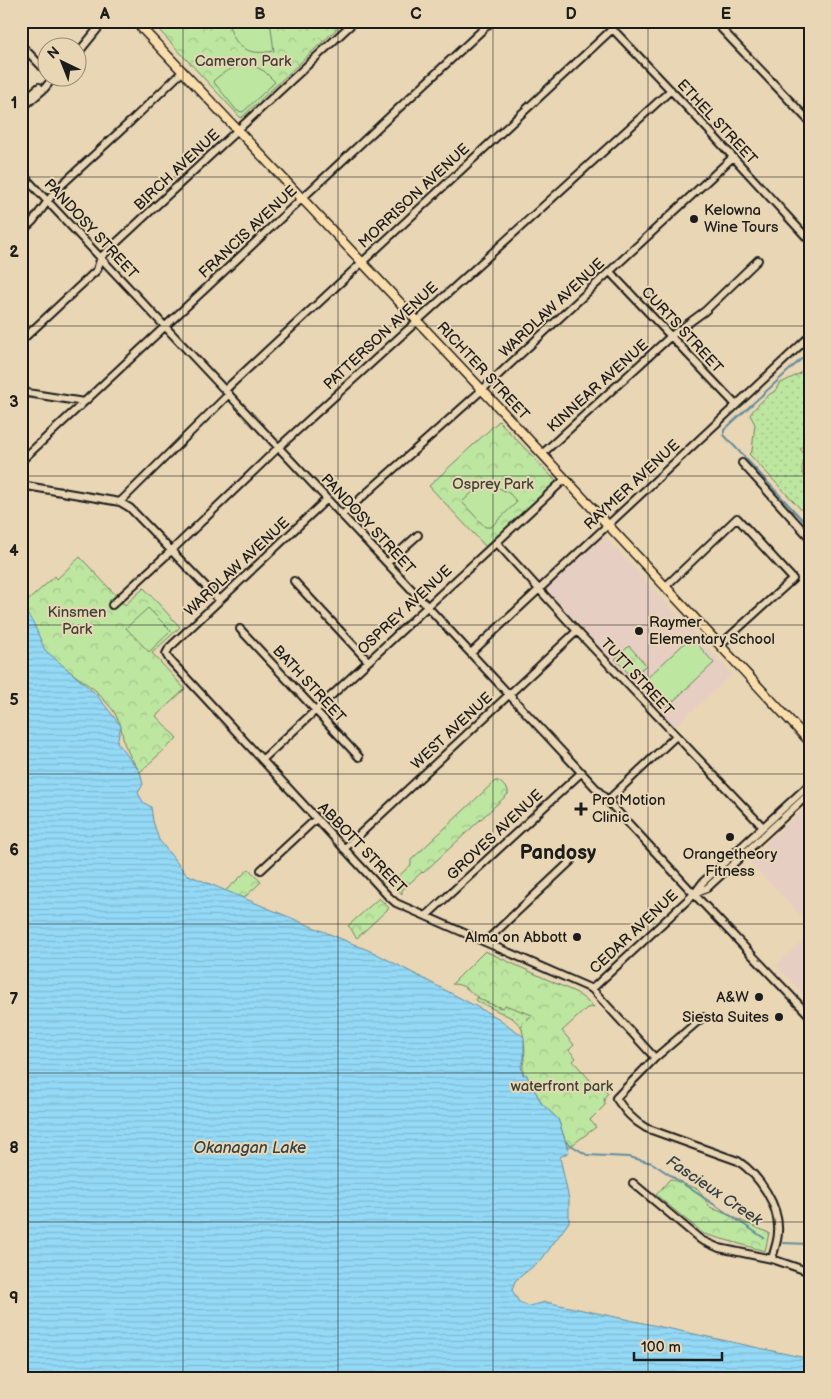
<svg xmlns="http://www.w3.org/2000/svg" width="831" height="1399" font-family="'Balsamiq Sans',sans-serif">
<defs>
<pattern id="grass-dots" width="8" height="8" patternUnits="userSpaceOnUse" patternTransform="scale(1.25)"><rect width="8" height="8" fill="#bde6a1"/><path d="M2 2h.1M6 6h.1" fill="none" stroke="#a2c58a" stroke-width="1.8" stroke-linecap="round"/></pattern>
<pattern id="park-crowns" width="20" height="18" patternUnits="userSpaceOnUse" patternTransform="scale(1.25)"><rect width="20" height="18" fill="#bde6a1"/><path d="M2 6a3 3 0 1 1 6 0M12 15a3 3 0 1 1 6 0" fill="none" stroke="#a2c58a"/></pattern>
<pattern id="water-rules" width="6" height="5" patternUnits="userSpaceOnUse" patternTransform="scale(1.25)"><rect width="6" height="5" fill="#94d9f6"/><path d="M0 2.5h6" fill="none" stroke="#7fbad2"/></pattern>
</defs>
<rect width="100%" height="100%" fill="#e9d6b4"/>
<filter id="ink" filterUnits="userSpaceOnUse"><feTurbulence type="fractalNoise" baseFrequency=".02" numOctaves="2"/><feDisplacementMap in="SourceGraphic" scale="10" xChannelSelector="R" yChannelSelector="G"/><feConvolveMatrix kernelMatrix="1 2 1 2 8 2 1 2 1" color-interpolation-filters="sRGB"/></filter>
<g filter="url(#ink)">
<path fill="#e6cec3" d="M604,536L732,674L674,727L546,589Z
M810,803V925L748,860Z
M810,934V1001L776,965Z"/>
<path fill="url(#grass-dots)" stroke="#6c815e" d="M810,361V438L800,449L809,457C799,464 800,475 810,482V519L749,454L752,451L755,424L750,415C753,409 768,394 775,391L779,384L799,374Z
M515,994L547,1008L521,1026L512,1018L475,1000L477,997L501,1008Z"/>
<path fill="url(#park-crowns)" stroke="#6c815e" d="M168,21H345L241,118L159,30Z
M499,421L557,482L487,548L429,486Z
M80,557L125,605L144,588L180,627L152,653L185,689L156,716L177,738L140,772L130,756L124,743L120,723L113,710L95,690L42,651L21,607L55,576L57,579Z
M629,646L646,665L633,678L615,659Z
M495,781H499L508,790V794L423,873L422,872L402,890V894L388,881H393L411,865V860Z
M249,869L261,882L244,898L224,892Z
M379,898L389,908L357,938C353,935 353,929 348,926Z
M485,951L577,993L594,1007L587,1008L562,1031L574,1045L569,1050L576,1058L573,1061L598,1089L603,1088L608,1093L604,1098L605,1105L590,1120L596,1127L568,1148L558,1119L542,1104L526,1074L524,1076C522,1068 523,1066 524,1060C526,1049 524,1036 521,1026L532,1015L505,1005L503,1008C495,1006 484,1002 477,997C468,990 464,984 452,984Z
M670,1179L698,1189L710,1207L769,1233L765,1251L704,1234L656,1195Z"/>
<path fill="#bde6a1" stroke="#6c815e" d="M228,21H270L274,51C247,56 234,48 228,21Z
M252,65L264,71L275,82L243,112L237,111L213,81C227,69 234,66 252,65Z
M493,485L509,493L517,502L491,527H485L462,502L477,488Z
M148,608L171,631L149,652L126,628Z
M691,637L714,663L667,707L644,681Z"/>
<path fill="url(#water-rules)" stroke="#648d9f" d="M21,606L33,622L45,650L96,694L121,726L117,742L140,772L143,784L138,793L143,802L151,807L153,821L159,840L186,874L375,953L498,1018L524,1037V1060L521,1066L523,1075L526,1074L542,1104L558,1119L569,1152L560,1157L569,1200V1222L542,1259L515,1281L512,1290L519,1302L529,1306L546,1302L810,1359V1378H21Z"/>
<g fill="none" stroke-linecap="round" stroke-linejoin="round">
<path stroke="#648d9f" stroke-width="2" d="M810,351L724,430V435L810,528
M566,1142L587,1155L629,1157L652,1163L764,1238
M783,1243L810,1244"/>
<defs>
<path id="minor" d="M605,21L701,122L810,241
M714,21L810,122
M21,45L48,73
M78,53L104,21
M21,102L39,87
M21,109L44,89L53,78
M21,173L387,563L694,894L810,1016
M21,232L33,221L56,190L130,122L183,71
M610,272L736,405
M21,341L97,270L101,257L355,21
M225,390L621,21
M21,392L84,402
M542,454L671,336L705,311L758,260
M21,461L492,21
M742,463L810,538
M21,485L120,502L130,508L219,600
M327,499L169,648L166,654L169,659L388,896L396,903L592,989L655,1058
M120,502L229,394
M342,515L482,390L733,157
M497,543L577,631L762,826
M387,563L418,535
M294,581L368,661
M666,586L737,518L793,579L720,645
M112,605L172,550L279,447L671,90
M240,629L359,757
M471,653L810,336
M262,760L565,479
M608,800L676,736
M344,849L577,631
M261,870L316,819
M695,893L707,888L810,793
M426,916L582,772
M485,942L571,861
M592,989L694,894L703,882L810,784
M703,1017L655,1058L616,1098C625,1111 632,1120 646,1128L738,1161C759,1175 780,1206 778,1232C778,1241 774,1250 772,1259
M633,1183L701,1240L719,1248L772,1259L810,1272"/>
<path id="major" d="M135,21L502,411L810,742"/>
</defs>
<use href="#minor" stroke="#1c1c1c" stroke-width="10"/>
<use href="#major" stroke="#1c1c1c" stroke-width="11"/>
<use href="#minor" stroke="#e9d6b4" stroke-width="6"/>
<use href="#major" stroke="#faddab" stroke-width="8"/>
</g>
</g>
<path fill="none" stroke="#1c1c1c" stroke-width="1" stroke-opacity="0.55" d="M183,21V1378M338,21V1378M493,21V1378M648,21V1378M21,177H810M21,326H810M21,476H810M21,625H810M21,774H810M21,924H810M21,1073H810M21,1222H810"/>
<g fill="#1c1c1c" stroke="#e9d6b4" stroke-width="2">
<circle cx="694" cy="219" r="5"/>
<circle cx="639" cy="631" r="5"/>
<path d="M578.5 801.5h5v5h5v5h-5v5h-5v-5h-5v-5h5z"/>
<circle cx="730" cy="837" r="5"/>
<circle cx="577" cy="937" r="5"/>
<circle cx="759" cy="997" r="5"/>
<circle cx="779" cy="1017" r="5"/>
</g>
<g text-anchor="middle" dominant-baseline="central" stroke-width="4" stroke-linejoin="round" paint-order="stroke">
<g font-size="15" fill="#3c4437" stroke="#e9d6b4">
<text x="243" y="61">Cameron Park</text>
<text x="493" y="484">Osprey Park</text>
<text x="77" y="612">Kinsmen<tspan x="77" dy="17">Park</tspan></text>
<text x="562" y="1086">waterfront park</text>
</g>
<g font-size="15" fill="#1c1c1c" stroke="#e9d6b4">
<text transform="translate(717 122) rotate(47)">ETHEL STREET</text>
<text transform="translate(177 170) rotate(-43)">BIRCH AVENUE</text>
<text transform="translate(414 196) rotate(-43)">MORRISON AVENUE</text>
<text transform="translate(91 229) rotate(47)">PANDOSY STREET</text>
<text transform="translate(248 232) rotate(-43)">FRANCIS AVENUE</text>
<text transform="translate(552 308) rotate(-43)">WARDLAW AVENUE</text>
<text transform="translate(682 330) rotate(47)">CURTS STREET</text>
<text transform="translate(381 336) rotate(-43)">PATTERSON AVENUE</text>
<text transform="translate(483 371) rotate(47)">RICHTER STREET</text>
<text transform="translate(598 386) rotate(-42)">KINNEAR AVENUE</text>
<text transform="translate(632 485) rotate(-43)">RAYMER AVENUE</text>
<text transform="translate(368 524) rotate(47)">PANDOSY STREET</text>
<text transform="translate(237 567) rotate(-43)">WARDLAW AVENUE</text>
<text transform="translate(405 610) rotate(-43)">OSPREY AVENUE</text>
<text transform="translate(637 677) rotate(47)">TUTT STREET</text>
<text transform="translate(309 684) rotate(47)">BATH STREET</text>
<text transform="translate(452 731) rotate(-43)">WEST AVENUE</text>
<text transform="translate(495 835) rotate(-43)">GROVES AVENUE</text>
<text transform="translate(362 848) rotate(46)">ABBOTT STREET</text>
<text transform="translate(634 932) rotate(-43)">CEDAR AVENUE</text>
</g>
<g font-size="15" fill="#1c1c1c" stroke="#e9d6b4" text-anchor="start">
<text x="704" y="210">Kelowna<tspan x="704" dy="17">Wine Tours</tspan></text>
<text x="649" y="622">Raymer<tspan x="649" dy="17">Elementary School</tspan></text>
<text x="592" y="800">Pro Motion<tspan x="592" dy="17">Clinic</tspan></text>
<text x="730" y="854" text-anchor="middle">Orangetheory<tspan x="730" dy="17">Fitness</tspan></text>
<text x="567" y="937" text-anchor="end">Alma on Abbott</text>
<text x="749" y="997" text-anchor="end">A&amp;W</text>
<text x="769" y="1017" text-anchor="end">Siesta Suites</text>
</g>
<g font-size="16" font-style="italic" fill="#344248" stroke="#e9d6b4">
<text x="250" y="1148">Okanagan Lake</text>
<text transform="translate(714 1191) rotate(34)">Fascieux Creek</text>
</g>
<g font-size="20" font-weight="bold" fill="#1c1c1c" stroke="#e9d6b4">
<text x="558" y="853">Pandosy</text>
</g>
</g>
<rect width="831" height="1399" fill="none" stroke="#e9d6b4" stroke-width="55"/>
<g transform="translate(62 62) rotate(317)"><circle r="24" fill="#e9d6b4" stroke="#978c77"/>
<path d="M0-4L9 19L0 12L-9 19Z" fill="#1c1c1c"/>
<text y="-8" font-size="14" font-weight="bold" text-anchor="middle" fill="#1c1c1c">N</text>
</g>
<path d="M634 1352v8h88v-8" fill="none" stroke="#1c1c1c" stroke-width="2.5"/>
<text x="641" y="1352" font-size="15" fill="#1c1c1c" stroke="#e9d6b4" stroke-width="4" paint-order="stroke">100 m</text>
<rect x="28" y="28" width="776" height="1344" fill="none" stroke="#1c1c1c" stroke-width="2"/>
<g font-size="16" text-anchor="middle" font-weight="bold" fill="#1c1c1c">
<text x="105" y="19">A</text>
<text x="260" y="19">B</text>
<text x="416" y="19">C</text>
<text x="571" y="19">D</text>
<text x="726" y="19">E</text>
<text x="14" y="108">1</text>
<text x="14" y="257">2</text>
<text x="14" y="407">3</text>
<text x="14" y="556">4</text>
<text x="14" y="705">5</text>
<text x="14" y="855">6</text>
<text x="14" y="1004">7</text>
<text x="14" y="1153">8</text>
<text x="14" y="1303">9</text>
</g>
</svg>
